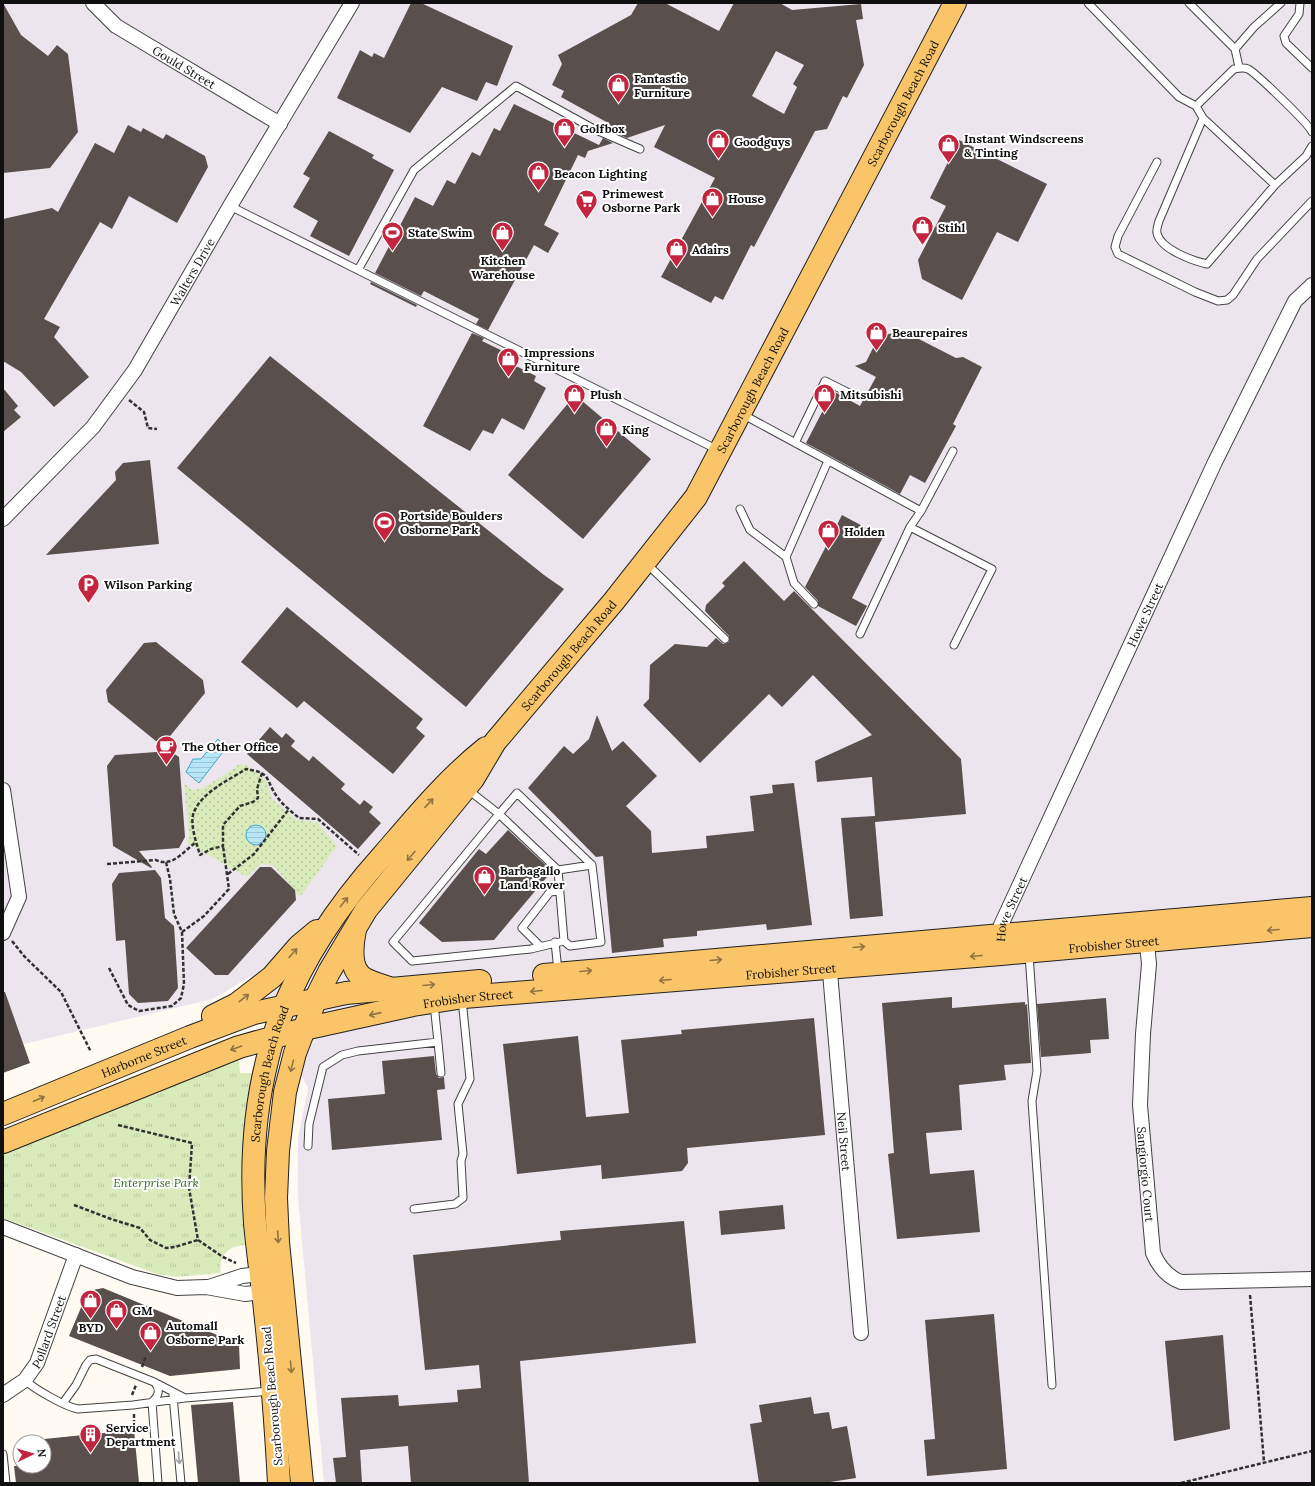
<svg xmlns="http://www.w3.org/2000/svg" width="1315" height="1486" font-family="Lora,serif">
<defs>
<pattern id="grass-dots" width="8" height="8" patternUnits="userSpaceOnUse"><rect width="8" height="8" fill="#d9ebbb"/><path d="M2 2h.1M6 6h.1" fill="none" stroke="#b9c8a0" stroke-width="1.8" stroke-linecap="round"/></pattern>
<pattern id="park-tufts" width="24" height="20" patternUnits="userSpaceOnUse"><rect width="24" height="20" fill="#d9ebbb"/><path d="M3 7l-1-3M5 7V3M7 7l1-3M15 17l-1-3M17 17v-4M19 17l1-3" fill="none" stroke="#b9c8a0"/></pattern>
<pattern id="water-rules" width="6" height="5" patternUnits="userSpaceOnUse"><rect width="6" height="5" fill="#b7e7f7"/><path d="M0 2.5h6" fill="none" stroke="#9cc5d3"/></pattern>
</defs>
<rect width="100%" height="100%" fill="#fffbf3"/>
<path fill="#ece5ee" d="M3,3H1312V1483H324L298,1197V1138L308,1088L251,976L213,999L3,1049Z"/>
<path fill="url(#grass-dots)" d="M240,764L248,766L266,780L272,799L297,820L317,822L337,846L300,897L273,865L260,864L247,877L187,843L189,836L184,783L192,790L204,788Z"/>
<path fill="url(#park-tufts)" d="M239,1059L240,1073H252L241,1186L245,1245C228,1246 218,1256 221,1273L176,1277L157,1274L3,1218V1151Z"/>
<path fill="url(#water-rules)" stroke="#3da6cf" d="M218,739L226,748L199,783L186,772L193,759H201Z
M246 835a10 10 0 1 1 20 0a10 10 0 1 1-20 0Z"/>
<path fill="#594f4c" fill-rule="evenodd" d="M3,3L21,35L48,56L57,45L68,54L78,132L50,168L3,173Z
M411,3H421L513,46L497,86L486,82L477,101L442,87L410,133L337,98L360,50L372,57L374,53L384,58Z
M638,3H665L719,31L734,3H780L792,10L861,4L863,19L856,20L864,65L847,98L843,96L827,129L815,131L754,247L751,245L723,300L715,296L711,303L661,277L715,178L654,147L665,125L627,138L608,129L610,124L561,97L564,91L552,85L562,64L558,55L631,15ZM776,51L804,65L793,84L797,87L784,114L752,96Z
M514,104L599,145L603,138L613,143L588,151L585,158L578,155L544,225L559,233L548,253L534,245L488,330L476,324L479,319L424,291L421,296L375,273L415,197L433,206L447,180L455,184L472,152L480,156L494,128L500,131Z
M128,125L141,132L143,128L163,139L166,134L205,156L208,167L177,223L129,196L112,229L100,222L44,319L60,327L54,337L89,377L54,407L21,372L3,361V219L52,208L58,212L95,143L114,153Z
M329,131L374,155L372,158L394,170L349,256L310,236L318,221L293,207L310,178L303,174Z
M959,140L1047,184L1018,242L997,232L962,300L922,279L918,260L946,206L930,198Z
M371,282L417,305L416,307L370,284Z
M472,333L484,338L482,341L509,354L506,361L536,376L534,381L546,388L524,430L502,418L493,434L483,430L470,451L423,426Z
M894,333L905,338L911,335L956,358L963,357L982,367L953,424L956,426L925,483L910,475L900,494L806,443L833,391L860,406L876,377L855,366L866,362L879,336Z
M270,356L544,575L564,589L466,707L177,468Z
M3,388L18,406L14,410L21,417L3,432Z
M575,395L651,459L583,539L508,475Z
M150,460L159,544L46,555L116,480L115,472L123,463Z
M842,515L883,537L852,598L867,606L856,626L818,606V601L805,587Z
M744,561L784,601L794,591L961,759L966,814L875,822L883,916L850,919L841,818L875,816L872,777L817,782L815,761L872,735L813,675L782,707L769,694L700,763L643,705L649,699L650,665L675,644L707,647L716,638L723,644L729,642V636L705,611L706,605L725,586L722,583Z
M287,607L423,719L416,728L425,736L393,774L304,701L297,708L241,662Z
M156,642L203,680L205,693L162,746L108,702L106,690L144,643Z
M597,715L612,751L623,741L657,776L626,806L651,831L652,853L707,848L706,836L754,831L750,796L773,793L772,785L794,783L812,925L767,930L766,924L697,931V936L663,939L664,947L612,953L603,856L596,857L528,788L564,746L573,754L589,739Z
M270,727L282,738L286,733L295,741L291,746L309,761L313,756L345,784L341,789L360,805L364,800L373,807L369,812L381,823L358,849L247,754Z
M170,751L179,757L185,837L179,848L139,851L152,867L151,868L113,846L107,766L115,755Z
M508,830L552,871L494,940L442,942L419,923L479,849L486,854Z
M260,867H271L295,890L296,900L228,975H215L186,948Z
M155,870L161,878L165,918L174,926L178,988L168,1001L138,1003L129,994L125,940L116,941L112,884L119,873Z
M3,992H5L30,1063L3,1073Z
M952,997V1008L1025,1002V1005L1027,1004L1031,1063L1004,1065L1006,1080L959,1085L962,1130L926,1133L930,1174L974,1170L980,1232L897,1239L888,1154L894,1153L882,1003Z
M1106,998L1109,1039L1090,1040L1091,1053L1041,1057L1037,1004Z
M814,1018L825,1135L687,1148L688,1163L682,1171L602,1179L601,1165L517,1174L503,1044L578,1036L586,1117L629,1113L621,1040L682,1034L681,1030Z
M434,1056L436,1074L439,1078L444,1077L445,1089L437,1090L442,1140L332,1150L328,1099L385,1094L382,1061Z
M783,1205L785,1229L721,1235L719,1211Z
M684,1221L696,1343L520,1361L529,1483H411L408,1446L360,1450L362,1483H336L333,1458L346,1457L341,1398L398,1395L399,1406L458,1402L457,1390L481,1388L479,1365L425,1370L413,1255L561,1240L560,1231Z
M103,1288L239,1344L240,1369L170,1376L69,1336L88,1291Z
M994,1314L1007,1469L927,1476L924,1440L935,1439L925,1320Z
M1223,1335L1230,1429L1174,1441L1165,1341Z
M811,1397L814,1414L829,1412L832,1429L847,1426L856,1478L824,1483H759L750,1424L762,1422L759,1405Z
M233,1402L240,1483H198L191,1405Z
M134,1430L139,1483H16L14,1466H44V1439Z"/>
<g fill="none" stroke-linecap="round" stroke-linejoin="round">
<defs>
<path id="lane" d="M1088,3L1179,97L1196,106L1203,118L1275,185L1207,264C1193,261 1160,249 1157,233C1156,230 1158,225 1159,221L1203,118
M1189,3L1235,49
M1300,3L1299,14L1284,36L1286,43L1312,68
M1239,67L1235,49L1254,27L1281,3
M1196,106L1234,69C1239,68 1244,67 1248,69C1257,74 1309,124 1312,132
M1157,162L1118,236L1115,247L1118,254L1195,292L1218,301L1227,300L1233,295L1257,259L1312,201
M1275,185L1306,156L1312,146
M230,206L358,270L414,170L516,86L594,129L640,149
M358,270L718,450
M742,414L921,511
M795,443L825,381L855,396
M740,509L750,530L786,557L828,461
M910,527L921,511L953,451
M786,557L794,583L814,604
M647,564L725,639
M860,634L910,527L992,569L954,645
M467,789L499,814L517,793L592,865L601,942L570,946L564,941
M499,814L558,870L564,941L531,949L412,961L393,942Z
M558,870L592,865
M555,942L558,971
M540,946L522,928L550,892L560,891
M1029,954L1037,1071L1032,1101L1052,1385
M438,1042L441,1073
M308,1146L309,1124L323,1067L342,1055L358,1051L438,1042L434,1004
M414,1209L455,1204L463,1198L461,1161L463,1154L458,1104L470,1079L462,999
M25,1380C34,1389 66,1407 78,1409L133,1405L185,1398
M155,1383C161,1390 158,1397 152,1402L158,1483
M173,1396L181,1483
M63,1403L76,1385L86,1365L90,1360L96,1359L154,1382L185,1398L271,1391
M3,1454L6,1483"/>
<g id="street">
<path id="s1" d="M93,3L116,26L280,124"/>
<path id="s2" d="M3,519L93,427L135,370L230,206L352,3"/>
<path d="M3,790L19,897L3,933"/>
<path id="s3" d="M1146,934L1149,964L1143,1034L1140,1105L1153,1253C1159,1267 1167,1277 1181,1282L1312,1279"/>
<path id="s4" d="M1000,943L1001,925L1215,462L1295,301L1312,285"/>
<path id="s5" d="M829,961L861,1333"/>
<path d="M3,1227L132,1277L177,1288L206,1287L245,1294L271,1291"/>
<path d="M209,1287L242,1276L268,1273"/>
<path id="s6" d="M3,1395L25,1380L37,1363L76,1255"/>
</g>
<g id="primary">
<path d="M355,930C352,945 348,970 365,979C372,983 381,985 389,988"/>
<path d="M544,975L1312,908"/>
<path d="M213,1016L237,1004L272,977L299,946L317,931"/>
<path id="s7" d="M3,1114L190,1037L254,1013L346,993L480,981"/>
<path id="s8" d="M3,1142L239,1047L304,1029L413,1005L464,997L1001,954L1312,926"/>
<path id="s9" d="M279,1483C276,1429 272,1374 266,1320C263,1288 258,1256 255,1223C251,1170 254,1113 267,1061C285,982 331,913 384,854C416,817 447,779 486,748"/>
<path id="s10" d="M302,1483L278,1242L276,1198L278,1151L285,1092L295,1053L316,998L329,972L366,910L473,779L495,742L614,601L696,497L955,3"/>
</g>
</defs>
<use href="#lane" stroke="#434343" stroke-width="9"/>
<use href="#street" stroke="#434343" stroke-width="16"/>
<use href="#primary" stroke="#212121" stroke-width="24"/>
<path stroke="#323232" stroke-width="2.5" stroke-dasharray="4 2" stroke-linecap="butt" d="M129,400L144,412L148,428L157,429
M262,773L257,789L258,798L253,802L240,806L223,825V846L211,849L200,855C197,845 189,823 194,812C202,792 229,780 246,769C273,773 264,779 278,798C283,805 292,812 299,818L318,819L359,855
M107,864L156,860C172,868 184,851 196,842
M228,874L254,854L289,809
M182,932L204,916L229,889L223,846
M12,941L24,956L61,992L91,1052
M109,968L128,1005L139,1011L172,1006L181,998L184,984L182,932L174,914L170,879L166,862
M118,1125L192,1143L189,1188L198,1240L223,1257L236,1263
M74,1205L111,1219L140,1228L150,1240L166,1248L175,1247L198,1240
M1250,1295L1264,1462
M142,1367L146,1356
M132,1395L136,1385
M134,1414V1426
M1181,1483L1312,1451"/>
<use href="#lane" stroke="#fff" stroke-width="7"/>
<use href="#street" stroke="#fff" stroke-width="14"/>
<use href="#primary" stroke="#fac568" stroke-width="22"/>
</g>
<defs><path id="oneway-shaft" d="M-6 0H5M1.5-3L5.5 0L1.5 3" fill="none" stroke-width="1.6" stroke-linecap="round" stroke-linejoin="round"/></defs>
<g stroke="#917440">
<use href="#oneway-shaft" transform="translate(429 803) rotate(-47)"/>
<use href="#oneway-shaft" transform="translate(411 856) rotate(130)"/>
<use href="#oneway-shaft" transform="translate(344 902) rotate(-52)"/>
<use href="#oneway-shaft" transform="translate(1273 930) rotate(175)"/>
<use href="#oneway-shaft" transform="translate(859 947) rotate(-5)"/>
<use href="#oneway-shaft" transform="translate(293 953) rotate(-48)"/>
<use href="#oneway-shaft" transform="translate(976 956) rotate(175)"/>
<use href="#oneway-shaft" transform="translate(716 960) rotate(-5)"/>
<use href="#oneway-shaft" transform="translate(586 971) rotate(-5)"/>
<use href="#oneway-shaft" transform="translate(665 980) rotate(175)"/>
<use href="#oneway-shaft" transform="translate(429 985) rotate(-5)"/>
<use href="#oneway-shaft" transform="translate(536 991) rotate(175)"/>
<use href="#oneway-shaft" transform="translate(244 998) rotate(-38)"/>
<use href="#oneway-shaft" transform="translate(375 1014) rotate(167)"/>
<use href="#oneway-shaft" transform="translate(236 1048) rotate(160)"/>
<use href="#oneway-shaft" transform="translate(292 1066) rotate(104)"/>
<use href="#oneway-shaft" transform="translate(39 1099) rotate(-23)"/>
<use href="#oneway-shaft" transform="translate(278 1237) rotate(87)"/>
<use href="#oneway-shaft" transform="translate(291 1367) rotate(85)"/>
</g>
<use stroke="#9f9f9f" href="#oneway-shaft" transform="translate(179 1458) rotate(85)"/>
<defs>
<symbol id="shop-pin" viewBox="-11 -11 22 30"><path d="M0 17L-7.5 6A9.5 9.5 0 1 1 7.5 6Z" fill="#c3253f" stroke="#fff"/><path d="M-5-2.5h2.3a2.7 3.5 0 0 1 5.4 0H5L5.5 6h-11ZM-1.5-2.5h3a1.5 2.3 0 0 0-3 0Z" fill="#fff"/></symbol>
<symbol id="supermarket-pin" viewBox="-11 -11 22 30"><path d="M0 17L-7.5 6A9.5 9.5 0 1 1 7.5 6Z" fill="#c3253f" stroke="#fff"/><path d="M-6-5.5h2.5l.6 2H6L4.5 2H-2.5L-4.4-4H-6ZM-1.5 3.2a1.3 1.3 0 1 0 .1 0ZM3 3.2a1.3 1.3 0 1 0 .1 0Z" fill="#fff"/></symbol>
<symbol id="stadium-pin" viewBox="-11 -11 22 30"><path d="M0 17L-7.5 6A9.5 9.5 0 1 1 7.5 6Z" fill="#c3253f" stroke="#fff"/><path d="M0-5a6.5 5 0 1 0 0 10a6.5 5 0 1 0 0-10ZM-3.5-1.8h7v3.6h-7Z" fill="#fff"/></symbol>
<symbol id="parking-pin" viewBox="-11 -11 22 30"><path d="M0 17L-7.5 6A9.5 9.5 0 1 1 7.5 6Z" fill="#c3253f" stroke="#fff"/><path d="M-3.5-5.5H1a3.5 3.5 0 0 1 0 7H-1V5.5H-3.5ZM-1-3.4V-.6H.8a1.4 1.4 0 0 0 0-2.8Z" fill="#fff"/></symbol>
<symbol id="cafe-pin" viewBox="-11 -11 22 30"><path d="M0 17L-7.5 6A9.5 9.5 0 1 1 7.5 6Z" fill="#c3253f" stroke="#fff"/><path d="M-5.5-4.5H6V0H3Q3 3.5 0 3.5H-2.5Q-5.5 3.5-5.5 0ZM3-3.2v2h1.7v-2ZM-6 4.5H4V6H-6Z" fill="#fff"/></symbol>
<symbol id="building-pin" viewBox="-11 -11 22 30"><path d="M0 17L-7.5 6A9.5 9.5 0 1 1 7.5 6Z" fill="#c3253f" stroke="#fff"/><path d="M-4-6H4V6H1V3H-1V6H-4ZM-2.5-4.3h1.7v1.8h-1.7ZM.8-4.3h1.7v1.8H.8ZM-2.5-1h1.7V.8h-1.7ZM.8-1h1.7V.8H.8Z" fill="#fff"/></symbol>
</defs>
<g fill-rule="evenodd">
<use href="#shop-pin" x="606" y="72" width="25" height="34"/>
<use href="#shop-pin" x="552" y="116" width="25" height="34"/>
<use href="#shop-pin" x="706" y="128" width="25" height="34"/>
<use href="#shop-pin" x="936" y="132" width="25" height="34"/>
<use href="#shop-pin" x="526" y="160" width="25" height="34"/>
<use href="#shop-pin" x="700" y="186" width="25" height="34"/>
<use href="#supermarket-pin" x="574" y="188" width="25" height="34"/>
<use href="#shop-pin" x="910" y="214" width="25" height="34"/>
<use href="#stadium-pin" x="380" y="220" width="25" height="34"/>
<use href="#shop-pin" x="490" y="220" width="25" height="34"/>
<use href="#shop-pin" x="664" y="236" width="25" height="34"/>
<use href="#shop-pin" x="864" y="320" width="25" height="34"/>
<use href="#shop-pin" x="496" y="346" width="25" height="34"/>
<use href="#shop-pin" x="562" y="382" width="25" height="34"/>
<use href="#shop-pin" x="812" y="382" width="25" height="34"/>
<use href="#shop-pin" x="594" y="416" width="25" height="34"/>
<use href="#stadium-pin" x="372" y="510" width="25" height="34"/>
<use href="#shop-pin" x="816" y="518" width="25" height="34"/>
<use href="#parking-pin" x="76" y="572" width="25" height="34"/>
<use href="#cafe-pin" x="154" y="734" width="25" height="34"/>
<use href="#shop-pin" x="472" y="864" width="25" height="34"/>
<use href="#shop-pin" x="78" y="1288" width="25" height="34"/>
<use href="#shop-pin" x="104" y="1298" width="25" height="34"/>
<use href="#shop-pin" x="138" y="1320" width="25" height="34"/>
<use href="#building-pin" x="78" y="1422" width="25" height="34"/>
</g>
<g text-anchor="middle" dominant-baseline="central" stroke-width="4" stroke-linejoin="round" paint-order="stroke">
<g font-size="12" fill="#101010" stroke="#fff">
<text stroke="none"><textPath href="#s1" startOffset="112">Gould Street</textPath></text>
<text stroke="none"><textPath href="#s10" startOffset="1567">Scarborough Beach Road</textPath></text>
<text stroke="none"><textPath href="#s2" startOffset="313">Walters Drive</textPath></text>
<text stroke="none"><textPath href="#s10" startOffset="1243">Scarborough Beach Road</textPath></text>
<text stroke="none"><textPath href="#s4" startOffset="360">Howe Street</textPath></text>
<text stroke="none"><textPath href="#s10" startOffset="919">Scarborough Beach Road</textPath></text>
<text stroke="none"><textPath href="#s4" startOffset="36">Howe Street</textPath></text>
<text stroke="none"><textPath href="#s8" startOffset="1137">Frobisher Street</textPath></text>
<text stroke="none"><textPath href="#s8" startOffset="813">Frobisher Street</textPath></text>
<text stroke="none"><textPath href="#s8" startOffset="489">Frobisher Street</textPath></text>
<text stroke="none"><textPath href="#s7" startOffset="152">Harborne Street</textPath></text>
<text stroke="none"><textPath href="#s9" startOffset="412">Scarborough Beach Road</textPath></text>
<text stroke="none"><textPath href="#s5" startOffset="181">Neil Street</textPath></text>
<text stroke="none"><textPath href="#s3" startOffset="241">Sangiorgio Court</textPath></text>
<text stroke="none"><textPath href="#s6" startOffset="81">Pollard Street</textPath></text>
<text transform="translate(272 1396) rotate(-95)">Scarborough Beach Road</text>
</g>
<g font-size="12" font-weight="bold" fill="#101010" stroke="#fff" text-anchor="start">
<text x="634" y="78">Fantastic<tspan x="634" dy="14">Furniture</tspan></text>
<text x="580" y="128">Golfbox</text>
<text x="964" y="138">Instant Windscreens<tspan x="964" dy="14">&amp; Tinting</tspan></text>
<text x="734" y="141">Goodguys</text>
<text x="554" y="173">Beacon Lighting</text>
<text x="602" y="193">Primewest<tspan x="602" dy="14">Osborne Park</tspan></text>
<text x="728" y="198">House</text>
<text x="938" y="227">Stihl</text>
<text x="408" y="232">State Swim</text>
<text x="692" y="249">Adairs</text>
<text x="503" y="260" text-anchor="middle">Kitchen<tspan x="503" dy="14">Warehouse</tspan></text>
<text x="892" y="332">Beaurepaires</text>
<text x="524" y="352">Impressions<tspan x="524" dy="14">Furniture</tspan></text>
<text x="590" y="394">Plush</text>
<text x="840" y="394">Mitsubishi</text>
<text x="622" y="429">King</text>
<text x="400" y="515">Portside Boulders<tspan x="400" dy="14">Osborne Park</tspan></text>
<text x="844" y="531">Holden</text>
<text x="104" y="584">Wilson Parking</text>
<text x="182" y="746">The Other Office</text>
<text x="500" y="870">Barbagallo<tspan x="500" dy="14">Land Rover</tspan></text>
<text x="132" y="1310">GM</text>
<text x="166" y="1325">Automall<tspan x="166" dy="14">Osborne Park</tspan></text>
<text x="91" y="1327" text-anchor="middle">BYD</text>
<text x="106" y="1427">Service<tspan x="106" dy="14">Department</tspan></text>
</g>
<g font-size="12" font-style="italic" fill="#376a1e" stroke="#fff">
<text x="156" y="1182">Enterprise Park</text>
</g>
</g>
<rect width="1315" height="1486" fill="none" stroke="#101010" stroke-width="8"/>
<g transform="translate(32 1454) rotate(85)"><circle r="19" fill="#ffffff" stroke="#9f9f9f"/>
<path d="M0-3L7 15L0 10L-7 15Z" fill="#c3253f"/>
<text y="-6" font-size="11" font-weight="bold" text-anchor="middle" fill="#101010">N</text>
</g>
</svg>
